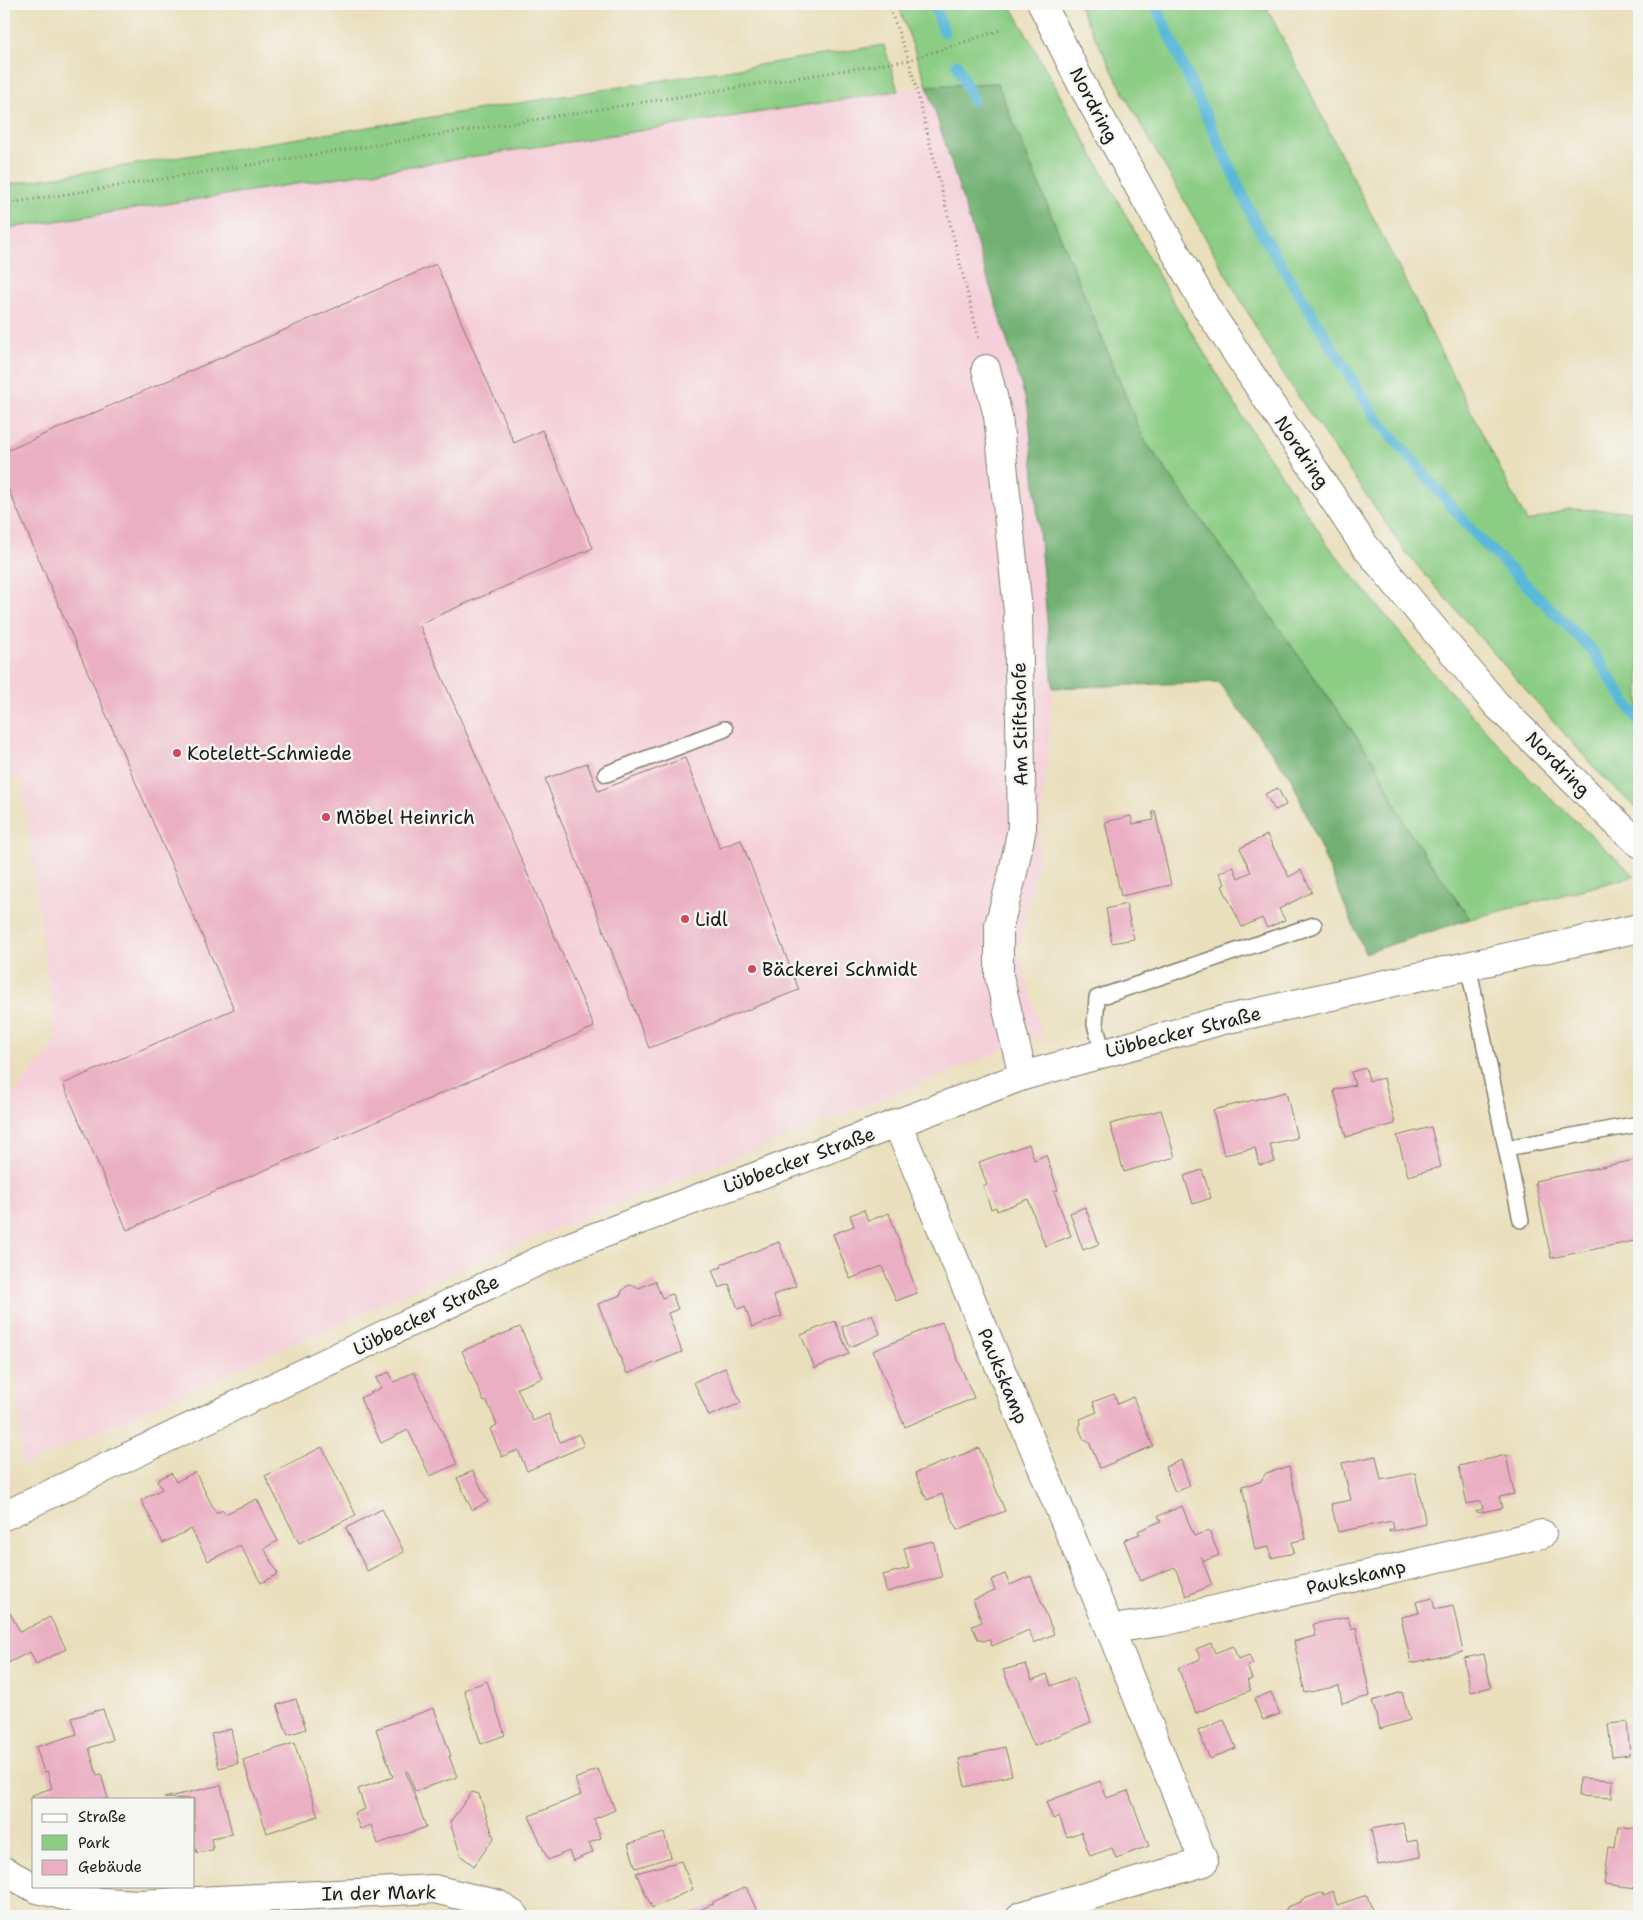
<svg xmlns="http://www.w3.org/2000/svg" width="1643" height="1920" font-family="'Shantell Sans',sans-serif">
<rect width="100%" height="100%" fill="#f6f6f2"/>
<filter id="ink" filterUnits="userSpaceOnUse"><feTurbulence type="fractalNoise" baseFrequency=".02" numOctaves="2"/><feDisplacementMap in="SourceGraphic" scale="10" xChannelSelector="R" yChannelSelector="G"/><feConvolveMatrix kernelMatrix="1 2 1 2 8 2 1 2 1" color-interpolation-filters="sRGB"/></filter>
<filter id="wash" filterUnits="userSpaceOnUse"><feTurbulence type="fractalNoise" baseFrequency=".0096" numOctaves="4" result="noise"/><feDisplacementMap in="SourceGraphic" scale="20" xChannelSelector="R" yChannelSelector="G"/><feGaussianBlur stdDeviation="1.12" result="paint"/><feColorMatrix in="noise" values="0 0 0 0 0 0 0 0 0 0 0 0 0 0 0 0 0 1.4 0 .05"/><feComposite in="paint" operator="in"/></filter>
<g filter="url(#wash)">
<rect width="100%" height="100%" fill="#eadfbc"/>
<path fill="#f5cfd9" d="M927,86L1028,407L1053,688L1038,859L1018,951L1043,1034L488,1256L22,1466L4,1163V1118L6,1102L56,1044L22,780L4,783V229Z"/>
<path fill="#8ccd85" stroke="#547450" d="M898,4H1010L1170,296L1242,416L1328,545L1426,665L1531,780L1635,876L1470,919L1408,830L1376,764L1143,438L997,83L927,86Z
M1078,4H1265L1527,522L1568,509L1639,511V811L1598,772L1406,553L1282,373L1130,105Z
M884,45L898,91L4,229V185Z"/>
<path fill="#71b072" stroke="#466647" d="M997,83L1143,438L1376,764L1408,830L1470,919L1365,953L1291,778L1218,682L1053,688L1028,407L927,86Z"/>
<g fill="none" stroke-linecap="round" stroke-linejoin="round">
<path stroke="#5ab8d9" stroke-width="11" d="M934,4L944,32
M1155,4L1255,222L1374,415L1476,535L1591,649L1639,722
M957,64L973,101"/>
</g>
<g id="blocks">
<path fill="#ebafc3" d="M436,264L514,443L542,430L593,548L419,624L594,1027L127,1230L63,1084L234,1009L4,479V452Z
M685,758L720,848L741,840L799,990L649,1048L545,779L587,763L598,791Z
M1278,788L1286,805L1275,810L1265,794Z
M1152,811H1155L1171,885L1121,896L1105,822L1131,816L1133,824L1154,820Z
M1267,835L1289,877L1301,870L1312,892L1279,909L1285,920L1267,928L1262,918L1242,927L1222,886L1225,884L1219,873L1233,866L1238,878L1251,872L1240,848Z
M1126,904L1134,939L1112,943L1106,909Z
M1366,1068L1369,1081L1384,1078L1395,1124L1346,1137L1334,1090L1355,1085L1351,1072Z
M1286,1092L1297,1138L1270,1144L1275,1162L1259,1165L1255,1148L1224,1155L1213,1110Z
M1161,1110L1175,1157L1124,1172L1110,1124Z
M1431,1127L1441,1167L1408,1176L1397,1136Z
M1029,1144L1034,1160L1046,1155L1058,1190L1054,1191L1071,1236L1045,1246L1028,1199L997,1211L996,1207L991,1209L983,1186L987,1185L979,1162Z
M1639,1159V1240L1551,1258L1535,1181Z
M1202,1170L1211,1198L1193,1204L1184,1176Z
M1085,1207L1099,1244L1083,1250L1070,1213Z
M864,1210L868,1221L889,1213L917,1293L896,1301L882,1266L850,1279L833,1234L854,1226L850,1215Z
M779,1242L796,1286L773,1295L782,1316L752,1327L745,1306L738,1309L729,1284L719,1288L712,1270L722,1267L721,1264Z
M655,1281L662,1298L672,1294L678,1309L668,1313L682,1352L627,1374L598,1304L621,1295V1292L627,1286L631,1285L639,1288Z
M872,1314L880,1334L850,1347L842,1327Z
M835,1321L849,1354L815,1368L801,1335Z
M942,1322L974,1398L905,1427L873,1351Z
M520,1327L543,1378L517,1388L528,1412H529L533,1421L549,1414L560,1442L579,1434L584,1446L527,1471L518,1450L502,1457L490,1429L497,1425L487,1401L484,1402L462,1351Z
M725,1368L741,1403L709,1416L694,1382Z
M389,1372L394,1382L414,1372L457,1464L430,1476L408,1430L381,1443L360,1398L381,1388L376,1378Z
M1114,1394L1118,1404L1133,1397L1153,1446L1100,1468L1089,1442L1084,1440L1079,1428L1081,1423L1080,1419L1097,1412L1093,1402Z
M322,1447L356,1515L299,1543L265,1476Z
M979,1448L1005,1511L957,1530L942,1494L927,1500L915,1473Z
M1506,1455L1514,1494L1499,1497L1502,1508L1477,1513L1476,1511L1483,1509L1481,1501L1467,1504L1459,1466Z
M1376,1456L1381,1480L1415,1473L1426,1524L1389,1532V1530L1394,1529L1392,1521L1338,1532L1331,1504L1351,1500L1342,1463Z
M1181,1460L1190,1486L1175,1492L1165,1467Z
M1289,1467L1306,1539L1292,1542L1294,1553L1271,1558L1269,1547L1255,1550L1242,1486L1260,1482L1266,1473Z
M473,1471L488,1502L472,1510L457,1478Z
M195,1472L216,1513L223,1510L225,1514L257,1499L278,1541L264,1548L278,1574L261,1583L240,1545L208,1561L191,1529L163,1543L141,1500L162,1489L157,1480L171,1473L176,1482Z
M1182,1506L1194,1536L1209,1530L1219,1555L1204,1561L1201,1557L1212,1585L1186,1596L1175,1567L1140,1581L1124,1540L1140,1534L1138,1531L1161,1521L1158,1516Z
M382,1509L404,1552L367,1571L346,1528Z
M933,1541L942,1577L886,1592L883,1575L909,1568L904,1548Z
M1005,1574L1010,1585L1031,1576L1054,1634L1034,1643L1029,1630L992,1646L989,1639L983,1641L978,1639L972,1626L982,1622L973,1600L995,1591L991,1580Z
M1432,1598L1435,1609L1453,1605L1463,1652L1411,1663L1401,1617L1419,1613L1416,1602Z
M4,1609L7,1615L10,1613L20,1632L50,1617L66,1649L36,1664L30,1652L4,1665Z
M1348,1617L1351,1629L1356,1627L1370,1696L1342,1703L1339,1686L1305,1693L1294,1641L1316,1636L1313,1624Z
M1211,1643L1215,1653L1233,1646L1238,1659L1249,1655L1253,1664L1247,1666L1252,1679L1247,1681L1251,1690L1196,1713L1178,1668L1201,1659L1196,1649Z
M1484,1654L1491,1687L1471,1692L1464,1658Z
M1026,1664L1032,1680L1047,1674L1051,1686L1073,1677L1091,1722L1034,1746L1003,1670Z
M487,1681L505,1735L481,1744L464,1690Z
M1271,1692L1280,1714L1263,1720L1254,1699Z
M1402,1692L1410,1720L1380,1729L1372,1701Z
M296,1699L306,1729L288,1735L277,1705Z
M434,1708L451,1756H449L457,1777L415,1791L408,1771L406,1772L426,1827L378,1844L371,1825L360,1829L354,1813L365,1809L358,1789L393,1777L376,1729Z
M103,1709L112,1740L89,1748L97,1775L101,1774L108,1799H33L32,1795L52,1788L47,1771L44,1772L36,1747L77,1734L72,1718Z
M1224,1720L1236,1748L1210,1759L1198,1731Z
M1627,1722L1630,1755L1612,1757L1608,1724Z
M231,1729L238,1763L219,1768L211,1734Z
M294,1743L318,1816L267,1833L243,1760Z
M1005,1747L1012,1775L965,1787L959,1759Z
M598,1769L615,1810L594,1819L601,1838L589,1843L593,1852L573,1861L569,1851L548,1860L529,1816L581,1795L575,1779Z
M1579,1778L1613,1780L1612,1798L1578,1796Z
M1100,1781L1106,1798L1128,1791L1149,1846L1116,1858L1112,1848L1090,1856L1081,1832L1067,1837L1059,1816L1053,1819L1046,1802Z
M221,1785L232,1834L211,1838L213,1850L197,1853L194,1841V1799L164,1798Z
M472,1792L479,1794L494,1838L474,1866L461,1856L450,1822Z
M1403,1823L1407,1842L1417,1840L1421,1857L1378,1865L1371,1829Z
M1618,1826L1639,1829V1885L1636,1888L1604,1884L1609,1847L1615,1848Z
M664,1833L671,1857L636,1868L628,1844Z
M681,1861L693,1889L652,1908L636,1873Z
M746,1887L759,1916H686L713,1904V1902Z
M1333,1891L1337,1905L1367,1895L1374,1916H1283L1287,1907L1301,1902V1900L1323,1892L1324,1895Z"/>
</g>
</g>
<g filter="url(#ink)">
<use href="#blocks" fill-opacity="0" stroke="#837e6c" stroke-width="1"/>
<g fill="none" stroke-linecap="round" stroke-linejoin="round">
<defs>
<path id="service" d="M606,774L725,729
M1468,965L1521,1220
M1103,1053L1095,1024L1097,998L1314,925
M1506,1148L1639,1124"/>
<path id="minor" d="M1042,4L1081,83L1206,307L1364,545L1496,704L1621,827L1639,843
M986,369L998,416L1018,611L1022,828L1012,877L999,925V976L1023,1076
M897,1123L1110,1629L1204,1862L1021,1916
M1110,1629L1162,1622L1542,1534
M4,1871L37,1889L85,1901L138,1904L434,1889L497,1904L515,1916"/>
<path id="tertiary" d="M4,1516L568,1247L1023,1076L1223,1020L1639,928"/>
</defs>
<use href="#service" stroke="#837e6c" stroke-width="18"/>
<use href="#minor" stroke="#837e6c" stroke-width="30"/>
<use href="#tertiary" stroke="#837e6c" stroke-width="30"/>
<path stroke="#837e6c" stroke-width="3" stroke-dasharray="1 4" stroke-linecap="butt" d="M888,4L909,60L979,339
M4,204L909,60L1001,30"/>
<use href="#service" stroke="#fff" stroke-width="15"/>
<use href="#minor" stroke="#fff" stroke-width="28"/>
<use href="#tertiary" stroke="#fff" stroke-width="28"/>
</g>
</g>
<g fill="#d1495b" stroke="#f6f6f2" stroke-width="2">
<circle cx="177" cy="753" r="5"/>
<circle cx="326" cy="817" r="5"/>
<circle cx="685" cy="919" r="5"/>
<circle cx="752" cy="969" r="5"/>
</g>
<g text-anchor="middle" dominant-baseline="central" stroke-width="5" stroke-linejoin="round" paint-order="stroke">
<g font-size="19" fill="#1c1c1c" stroke="#f6f6f2">
<text transform="translate(1094 105) rotate(62)">Nordring</text>
<text transform="translate(1302 452) rotate(56)">Nordring</text>
<text transform="translate(1020 724) rotate(-91)">Am Stiftshofe</text>
<text transform="translate(1558 764) rotate(45)">Nordring</text>
<text transform="translate(1183 1032) rotate(-14)">Lübbecker Straße</text>
<text transform="translate(799 1160) rotate(-20)">Lübbecker Straße</text>
<text transform="translate(426 1315) rotate(-26)">Lübbecker Straße</text>
<text transform="translate(1003 1376) rotate(67)">Paukskamp</text>
<text transform="translate(1356 1577) rotate(-13)">Paukskamp</text>
<text transform="translate(379 1893) rotate(-1)">In der Mark</text>
</g>
<g font-size="19" fill="#1c1c1c" stroke="#f6f6f2" text-anchor="start">
<text x="187" y="753">Kotelett-Schmiede</text>
<text x="336" y="817">Möbel Heinrich</text>
<text x="695" y="919">Lidl</text>
<text x="762" y="969">Bäckerei Schmidt</text>
</g>
</g>
<rect width="1643" height="1920" fill="none" stroke="#f6f6f2" stroke-width="20"/>
<rect x="32" y="1798" width="162" height="90" fill="#f6f6f2" stroke="#9f9f9c"/>
<rect x="42" y="1814" width="25" height="8" fill="#ffffff" stroke="#9f9f9c"/>
<text x="78" y="1822" font-size="15" fill="#1c1c1c">Straße</text>
<rect x="42" y="1835" width="25" height="15" fill="#8ccd85" stroke="#9f9f9c"/>
<text x="78" y="1848" font-size="15" fill="#1c1c1c">Park</text>
<rect x="42" y="1860" width="25" height="15" fill="#ebafc3" stroke="#9f9f9c"/>
<text x="78" y="1872" font-size="15" fill="#1c1c1c">Gebäude</text>
</svg>
